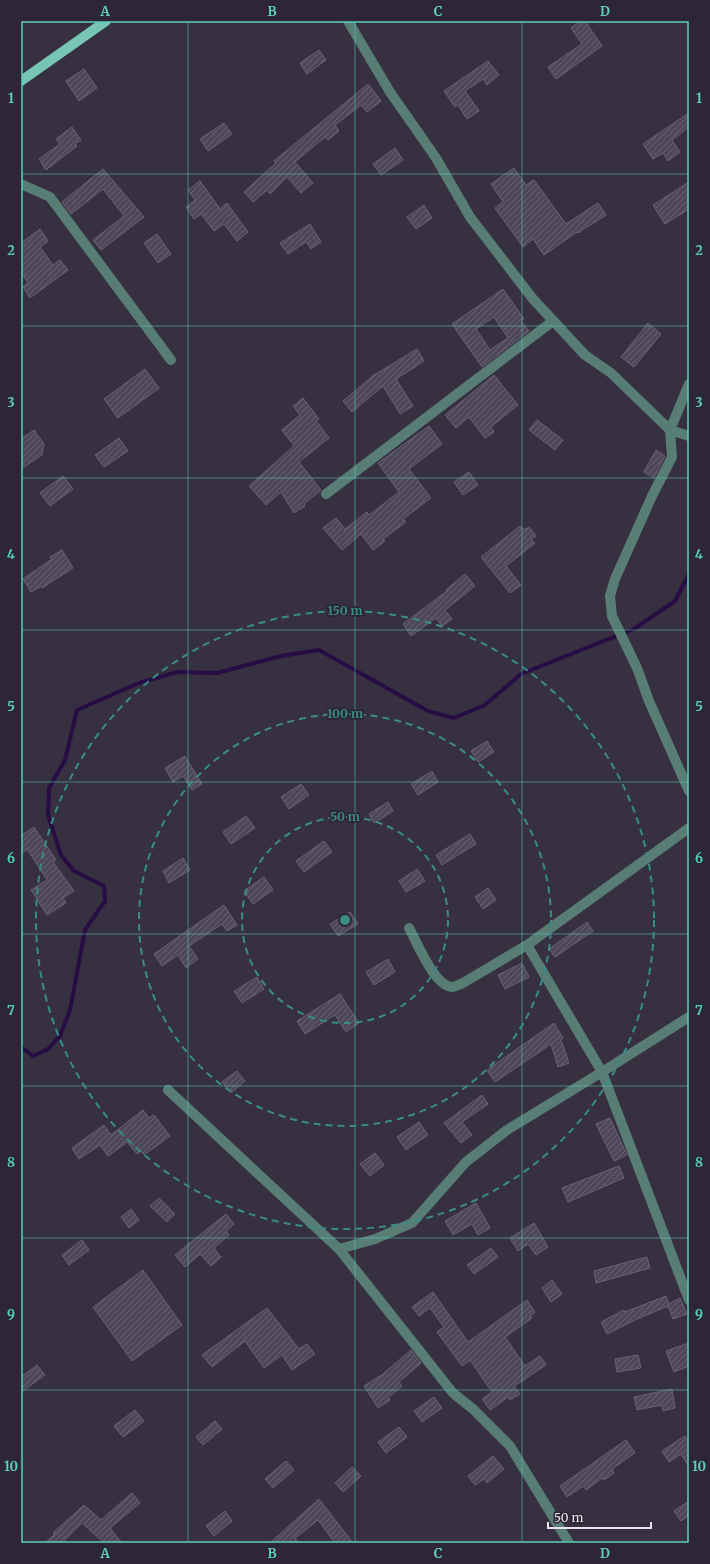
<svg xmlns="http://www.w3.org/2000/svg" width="710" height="1564" font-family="Merriweather,serif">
<defs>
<pattern id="building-hatch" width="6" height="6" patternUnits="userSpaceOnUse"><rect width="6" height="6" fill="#4d4759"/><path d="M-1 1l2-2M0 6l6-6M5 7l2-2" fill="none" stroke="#676171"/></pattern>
</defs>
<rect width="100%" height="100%" fill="#363041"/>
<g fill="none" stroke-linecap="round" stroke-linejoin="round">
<path stroke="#270d44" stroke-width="4" d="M21,1047L33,1056L48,1049L60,1036L70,1010L85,930L105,901L104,886L74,871L61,855L48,815L49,788L65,760L77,710L139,683L177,672L217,673L281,656L319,650L428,711L454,718L485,705L521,674L634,629L675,601L689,574"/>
</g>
<path fill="url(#building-hatch)" stroke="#686275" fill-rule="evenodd" d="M580,21H585L602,46L556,79L548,67L582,44L571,28Z
M319,50L326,60L307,74L300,63Z
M488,61L499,75L487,85L483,79L465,91L479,111L467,119L458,105L455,107L444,91Z
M84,69L97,88L79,101L66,81Z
M368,84L381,101L367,112L361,105L335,125L339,131L328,140L325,137L295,162L313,183L301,193L287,177L270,194L267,190L253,202L244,192L276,163L274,161Z
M689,113V127L672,140L680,152L668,161L663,153L653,159L643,144Z
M224,123L232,134L208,151L200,139Z
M72,127L81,140L75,144L77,146L46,170L39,159L60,144L56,139Z
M395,148L403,160L381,175L373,164Z
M514,168L526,185L534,180L566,224L598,203L606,215L578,233L577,232L544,255L533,239L523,247L495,208L503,202L491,184Z
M103,169L144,217L101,250L93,240L124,216L103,189L71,214L62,202Z
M200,181L220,209L227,203L248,232L237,241L224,224L214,231L201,214L194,219L186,207L195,200L188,190Z
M689,182V209L665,224L653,205Z
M424,205L432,218L416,229L407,217Z
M310,224L321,242L311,249L306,242L288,254L280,243Z
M40,229L48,241L40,247L53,265L60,260L68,270L30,298L23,287L28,283L21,272V243Z
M157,234L171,254L158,263L144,243Z
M503,289L524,319L521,321L529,331L482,367L452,324ZM494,317L508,338L490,350L476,329Z
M648,323L661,334L634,367L621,357Z
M417,349L424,361L396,379L413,406L400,414L383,386L352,412L343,401L374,375Z
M145,369L159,388L118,418L104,399Z
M494,375L518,405L491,427L494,432L485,438L469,417L456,428L445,415Z
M303,398L319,419L316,421L329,438L299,462L321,490L304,504L305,506L294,513L281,492L266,505L249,486L294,446L282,430L300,415L293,406Z
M537,420L563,440L555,450L529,430Z
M429,426L442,444L409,469L431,498L403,519L406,522L383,539L385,541L373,550L361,534L342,550L323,528L336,518L345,529L367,512L369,515L399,492L378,463Z
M34,430L44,444L42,455L21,469V439Z
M119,438L128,451L104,467L95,455Z
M656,450L665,456L654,478L644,472Z
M469,472L478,485L463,495L454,482Z
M63,476L73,489L50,506L40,493Z
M520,526L524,530L529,527L536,536L531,540L535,543L506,566L521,585L510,593L481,557Z
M62,550L73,568L42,588L41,586L31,592L23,579L52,559L50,557Z
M465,574L475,586L445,610L452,619L442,626L436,618L411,636L403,624L447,591L446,590Z
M487,741L494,752L478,762L471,751Z
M185,756L202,784L192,790L183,776L173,782L165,768Z
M432,771L438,782L418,795L411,784Z
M301,784L309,795L289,809L281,797Z
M388,802L393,811L374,823L369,814Z
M246,816L255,828L231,844L223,832Z
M34,827L56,860L53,862L74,891L63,898L66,903L47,915L31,890L47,880L27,849L21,854V836Z
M470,834L476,844L442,865L436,855Z
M324,841L332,852L304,872L296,861Z
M183,858L190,870L169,883L163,871Z
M417,869L425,881L406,892L399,881Z
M264,877L273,890L253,904L244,891Z
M488,888L496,900L483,909L475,897Z
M224,905L237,925L227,931L222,924L189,946L198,959L186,968L178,955L162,966L154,954Z
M350,912L358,924L338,936L330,924Z
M587,922L593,931L555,957L549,949Z
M388,959L395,972L374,985L366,972Z
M522,963L529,977L505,989L498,975Z
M257,977L264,989L242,1003L234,991Z
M340,994L359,1023L346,1032L335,1015L305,1034L297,1021Z
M554,1023L563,1038L561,1040L569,1063L558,1067L551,1044L495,1082L487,1070Z
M237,1071L245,1081L231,1093L222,1082Z
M482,1095L488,1104L462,1122L472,1135L461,1143L444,1123Z
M143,1110L149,1118L154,1115L170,1136L144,1155L141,1151L137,1154L127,1142L108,1156L100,1145L79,1159L72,1148L104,1125L111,1135Z
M610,1118L627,1155L614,1161L596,1124Z
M419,1122L428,1135L406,1150L397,1137Z
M375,1153L384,1165L370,1176L360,1164Z
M619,1166L624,1178L568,1202L562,1188Z
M159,1198L175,1214L167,1222L150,1206Z
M476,1203L490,1228L478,1235L472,1224L453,1235L445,1221Z
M131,1209L139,1220L129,1228L121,1217Z
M226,1214L234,1224L226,1231L229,1235L214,1248L221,1257L211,1266L200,1254L185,1267L175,1255Z
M534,1223L548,1247L536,1255L528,1244L518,1251L510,1238Z
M82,1240L89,1250L69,1265L62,1255Z
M491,1248L498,1257L474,1274L467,1265Z
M647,1257L650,1268L596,1283L594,1271Z
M143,1270L182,1325L132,1361L93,1307Z
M552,1280L562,1294L551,1302L542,1288Z
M433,1292L468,1342L527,1300L535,1312L530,1316L532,1318L505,1337L525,1366L540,1356L546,1365L514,1386L520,1394L510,1400L508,1397L490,1410L482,1399L492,1392L470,1360L462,1366L437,1332L444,1327L430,1308L419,1316L412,1307Z
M666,1296L669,1304L680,1298L687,1314L673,1319L668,1306L635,1320L607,1334L601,1322L624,1310L625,1312Z
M267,1308L299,1349L307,1344L315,1354L292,1370L282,1355L264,1368L245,1341L212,1367L202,1355Z
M689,1343V1366L674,1372L666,1351Z
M411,1350L421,1363L399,1382L402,1386L388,1398L390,1400L378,1408L364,1386L383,1374Z
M638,1355L641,1368L617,1372L615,1359Z
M37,1365L45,1375L21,1392V1377Z
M672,1389L675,1408L663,1411L662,1405L637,1410L634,1397Z
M434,1397L442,1408L422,1422L414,1411Z
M135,1410L144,1421L123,1437L114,1426Z
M215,1421L222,1429L203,1445L196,1437Z
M399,1427L407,1437L386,1453L378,1442Z
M685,1436L689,1442V1467L681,1454L669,1462L662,1451Z
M626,1440L635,1453L612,1469L614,1473L604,1480L602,1478L586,1490L583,1486L567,1497L560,1486Z
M493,1456L504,1469L487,1483L484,1479L475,1485L468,1476Z
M286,1461L294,1470L273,1488L265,1479Z
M352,1467L361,1476L343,1492L335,1483Z
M132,1493L140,1503L110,1528L122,1543H104L82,1523L62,1543H45L55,1534L53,1533L84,1505L101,1520Z
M319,1499L353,1543H335L318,1520L295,1538L299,1543H270Z
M689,1501V1515L681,1521L674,1511Z
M225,1511L232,1521L214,1536L206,1526Z"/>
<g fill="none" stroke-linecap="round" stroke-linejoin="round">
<path stroke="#587d75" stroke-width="10" d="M348,21L390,92L436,158L470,217L533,299L585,355L611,373L670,430L689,436
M21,184L50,197L171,360
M689,384L670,430L672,457L652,496L615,579L610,596L612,616L637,668L649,701L689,791
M326,494L553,321
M409,928C417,942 434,986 452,987C455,987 460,984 463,983L527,945L689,828
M527,945L602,1072L689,1300
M168,1090L339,1249L453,1393L473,1409L510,1446L569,1543
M339,1249L375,1239L412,1223L466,1162L507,1130L602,1072L689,1017"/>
<path stroke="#76c5b6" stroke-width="10" d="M21,81L106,21"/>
</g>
<path fill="none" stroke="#5cceba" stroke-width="1" stroke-opacity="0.55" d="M188,21V1543M355,21V1543M522,21V1543M21,174H689M21,326H689M21,478H689M21,630H689M21,782H689M21,934H689M21,1086H689M21,1238H689M21,1390H689"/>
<g fill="none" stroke="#3a8c88" stroke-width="2" stroke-dasharray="7 5">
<circle cx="345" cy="920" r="103"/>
<circle cx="345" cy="920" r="206"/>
<circle cx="345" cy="920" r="309"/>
</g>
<circle cx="345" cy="920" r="6" fill="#3a8c88" stroke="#2c2636" stroke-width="2"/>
<g font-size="12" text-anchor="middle" font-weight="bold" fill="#3a8c88" stroke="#2c2636" stroke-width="3.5" stroke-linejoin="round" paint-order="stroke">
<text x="345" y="615">150 m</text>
<text x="345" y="718">100 m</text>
<text x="345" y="821">50 m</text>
</g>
<rect width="710" height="1564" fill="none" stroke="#2c2636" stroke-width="44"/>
<path d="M548 1522v6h103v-6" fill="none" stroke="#e7e3ee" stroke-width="2"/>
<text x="554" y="1522" font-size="12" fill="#e7e3ee" stroke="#2c2636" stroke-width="3" paint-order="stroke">50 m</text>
<rect x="22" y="22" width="666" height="1520" fill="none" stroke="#5cceba" stroke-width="1.5"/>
<g font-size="13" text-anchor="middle" font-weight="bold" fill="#5cceba">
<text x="105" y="16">A</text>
<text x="272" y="16">B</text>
<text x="438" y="16">C</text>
<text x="605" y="16">D</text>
<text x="11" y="103">1</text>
<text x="699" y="103">1</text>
<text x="11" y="255">2</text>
<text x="699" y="255">2</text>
<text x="11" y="407">3</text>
<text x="699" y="407">3</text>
<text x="11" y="559">4</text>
<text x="699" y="559">4</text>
<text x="11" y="711">5</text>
<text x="699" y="711">5</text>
<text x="11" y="863">6</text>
<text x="699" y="863">6</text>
<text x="11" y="1015">7</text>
<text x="699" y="1015">7</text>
<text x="11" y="1167">8</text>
<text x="699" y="1167">8</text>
<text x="11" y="1319">9</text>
<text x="699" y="1319">9</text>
<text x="11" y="1471">10</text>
<text x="699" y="1471">10</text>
<text x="105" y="1558">A</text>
<text x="272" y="1558">B</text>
<text x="438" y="1558">C</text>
<text x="605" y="1558">D</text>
</g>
</svg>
